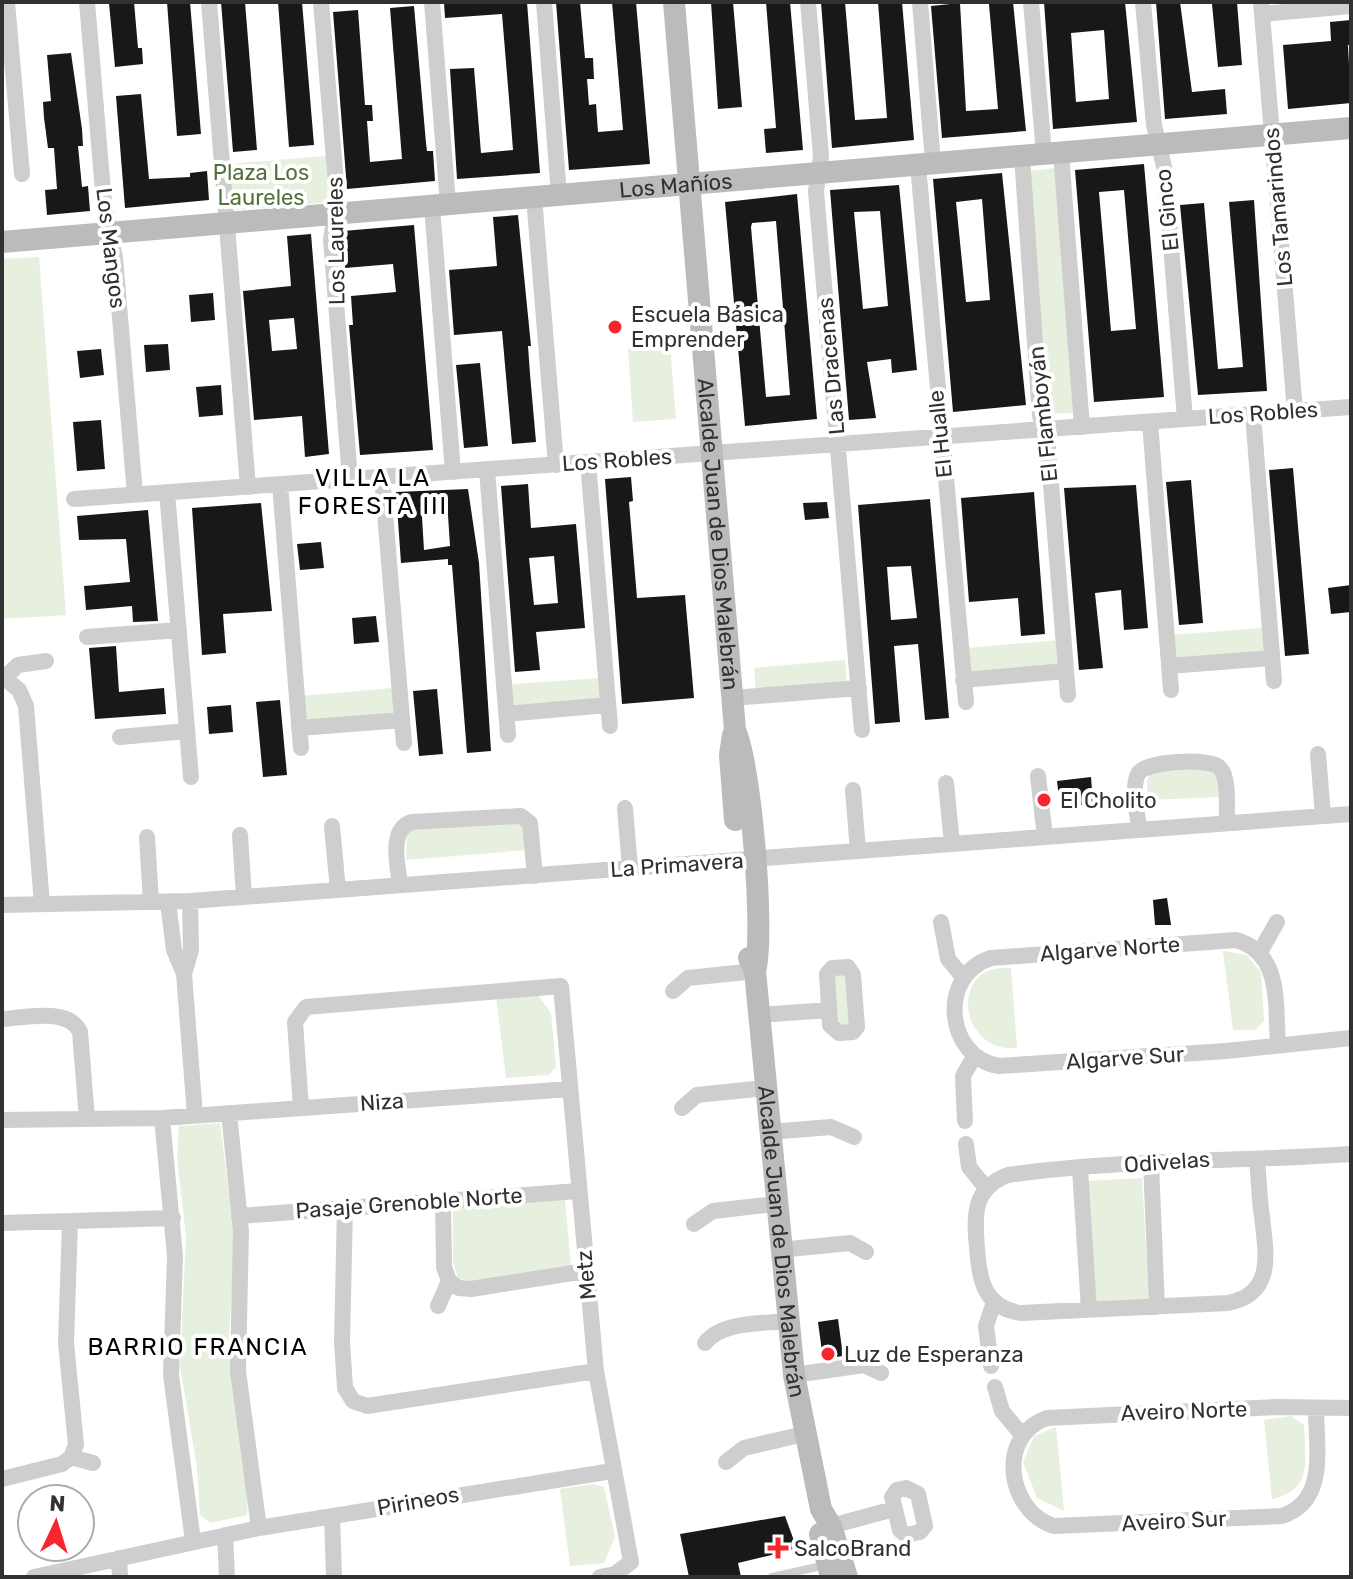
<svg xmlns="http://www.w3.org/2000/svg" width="1353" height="1579" font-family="Rubik,sans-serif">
<rect width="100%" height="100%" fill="#fff"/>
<path fill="#e7efdf" d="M326,156L328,197L321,203L236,210L231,206L229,164Z
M1055,168L1073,413L1047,414L1030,171Z
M39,257L66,615L2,619V259Z
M670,345L676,419L633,422L628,348Z
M1262,628L1264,653L1173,660L1171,635Z
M1058,640L1060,665L969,672L967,648Z
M845,660L847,685L756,692L754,668Z
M602,678L603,699L513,706L512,684Z
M392,688L394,713L303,721L301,696Z
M1205,767L1216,772L1220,797L1147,800V780L1154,770Z
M524,824L527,850L406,860L407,830Z
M1223,951L1247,955L1261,973L1264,1021L1255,1030H1233Z
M1011,968L1017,1048C971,1053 954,996 981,975C989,968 1000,968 1011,968Z
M849,973L853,1024L837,1026L832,974Z
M535,991L551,1013L556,1067L549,1075L506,1078L496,996Z
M220,1123L236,1249L228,1344L248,1491L247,1515L210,1523L200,1515L197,1468L180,1366L186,1236L177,1158L179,1126Z
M1142,1178L1149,1301L1093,1304L1086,1181Z
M565,1200L571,1265L472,1282L458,1278L453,1262V1204Z
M1291,1416L1304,1425C1305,1460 1314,1489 1272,1499L1264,1420Z
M1056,1427L1064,1511L1037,1498L1023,1462L1034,1436Z
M593,1484L604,1487L615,1537L604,1563L570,1566L560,1489Z"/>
<path fill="#181818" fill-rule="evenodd" d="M134,2L138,48H142L143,64L115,67L109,3Z
M167,2H190L201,134L177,136Z
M221,2H245L257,150L233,152Z
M278,2H302L314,145L289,147Z
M444,2H527L540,173L457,179L450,69L474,68L481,153L513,150L510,111L502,14L445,18Z
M556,2H580L585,58H593L594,79H587L589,105L596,104L598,132L623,130L612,2H636L650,164L569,170Z
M711,2H733L742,107L718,109Z
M766,2H790L803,150L766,153L764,129L776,128Z
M821,2H845L855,120L887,118L878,2H902L914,140L832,148Z
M1013,2L1026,131L942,138L931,6L960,3L966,111L998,109L989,4Z
M1044,2H1125L1137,122L1053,129ZM1104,30L1109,99L1076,102L1071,33Z
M1156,2H1180L1192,92L1225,89L1227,114L1165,119Z
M1237,2L1242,65L1218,67L1212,4Z
M414,6L426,143L427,151H433L435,181L347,189L333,12L358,10L365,105H372L373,121H367L370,162L402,159L390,8Z
M1351,20V45H1348L1351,103L1288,109L1283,45L1331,41L1330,22Z
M71,53L82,129L83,146H78L82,187L88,186L90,211L47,215L45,190L57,189L54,148H48L44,118L43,102L51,101L47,55Z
M141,94L149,179L190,177V173L207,171L209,200L125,208L116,96Z
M1144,164L1164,397L1094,402L1075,170ZM1124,190L1136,329L1111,331L1099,192Z
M1002,173L1026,405L953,412L933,179ZM982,199L990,300L966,302L956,202Z
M899,185L917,370L892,373L891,359L867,362L876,418L849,420L830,190ZM880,211L888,306L863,309L854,212Z
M797,194L817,419L745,426L725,202ZM776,221L790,395L766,397L751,227L752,223Z
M1254,200L1267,391L1198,395L1180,205L1204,203L1218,369L1243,367L1229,202Z
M518,215L531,346H528L530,374L536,442L512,444L502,331L454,335L449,270L497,266L493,217Z
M414,225L433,450L360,455L349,325H353L351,296L396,292L393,264L345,268L343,231Z
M311,234L329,454L305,457L302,416L254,420L243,291L291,286L287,236ZM294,318L297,349L272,351L269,320Z
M213,293L215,320L191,322L189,295Z
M168,344L170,370L146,372L144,345Z
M101,349L104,375L80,378L77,351Z
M480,363L488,446L464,448L456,365Z
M221,385L223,415L199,417L196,387Z
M101,420L105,469L77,471L73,422Z
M1293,468L1309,654L1285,656L1269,470Z
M631,477L633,501L629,502L637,598L685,595L694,698L622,704L605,479Z
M1191,480L1203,623L1179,625L1166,482Z
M528,484L531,528L576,524L585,628L536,632L540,670L515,672L501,486ZM554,556L558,603L534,605L529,558Z
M1136,485L1148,628L1124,630L1121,590L1095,593L1103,668L1079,670L1064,488Z
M468,489L479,563L491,751L467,753L452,565H448V559L401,563L396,492ZM448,515L450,546L424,550L422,517Z
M1034,492L1045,634L1021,636L1018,598L969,602L961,498Z
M930,499L949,718L925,720L918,644L894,646L900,722L875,724L858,505ZM911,566L917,618L891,620L887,567Z
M827,502L829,518L805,520L803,503Z
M261,503L272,611L223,614L226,653L202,655L192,508Z
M148,510L158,621L133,622L132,606L86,610L84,586L130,582L126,539L79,540L77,516Z
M321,542L324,568L300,570L297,544Z
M1351,585V612L1331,614L1328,588Z
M376,616L379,642L354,644L352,618Z
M116,646L119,692L164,688L166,714L95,719L89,648Z
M437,689L443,754L419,756L413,691Z
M280,700L287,775L263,777L256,702Z
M231,705L233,732L209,734L207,707Z
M1091,777L1093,804L1060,807L1057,781Z
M1167,898L1171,925H1155L1153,900Z
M838,1319L843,1356L823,1359L818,1322Z
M785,1516L797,1549L738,1563L741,1577H689L680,1534Z"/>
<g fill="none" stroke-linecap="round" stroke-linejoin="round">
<path stroke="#cecece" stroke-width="8" d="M772,1577L826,1565"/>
<path stroke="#cecece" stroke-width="16" d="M7,2L22,174
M87,2L104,203L115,258L135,494
M209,2L248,487
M321,2L337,196L331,240L350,479
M432,2L448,204
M544,2L559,195
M808,2L821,156L816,191L862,730
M920,2L933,163
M1031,2L1044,154
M1143,2L1154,125L1165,171L1185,419
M1261,2L1295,411
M1262,14L1351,6
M1061,153L1082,427
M1022,156L1040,415L1048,447L1068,695
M918,165L966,702
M534,197L556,465
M432,206L453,472
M1253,414L1274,681
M1150,422L1171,690
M588,462L610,726
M487,470L508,735
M382,477L404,743
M280,484L301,748
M167,492L191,777
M74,499L1351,407
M87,637L179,630
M1169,666L1272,658
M2,676L19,690L26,706L42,904
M5,677L18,665L46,661
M963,680L1066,671
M732,698L859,688
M506,714L608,705
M299,728L402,720
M120,737L187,731
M1318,754L1323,816
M1038,776L1045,837
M946,783L952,844
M853,790L858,851
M625,808L630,868
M332,826L338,890
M1139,830C1138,815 1131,788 1138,774C1144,761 1211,757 1220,768C1230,779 1226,809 1227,823
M240,835L244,897
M147,837L151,902
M400,885C398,866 388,829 412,822L521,816L530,823L535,876
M168,902L174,950L184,974L195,1115
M2,905L190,901L1351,814
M941,922L948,959L963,977
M1260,952L1277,922
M848,967L853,975L857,1027L853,1032L839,1033L830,1025L827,974L832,968Z
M184,974L191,950L190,901
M673,991L688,978L755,971
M759,1015L829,1010
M2,1019C25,1018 69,1007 80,1032L87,1119
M1278,1043C1275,1004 1282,953 1236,940L991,958C937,975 946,1058 999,1066L1226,1051L1351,1038
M301,1108L295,1022L306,1007L561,986L596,1371L631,1562L615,1574L600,1577
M682,1108L697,1095L765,1088
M229,1113L241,1231L238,1371L259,1528
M162,1118L175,1256L171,1375L193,1541
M2,1120L162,1118L570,1089
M965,1121L963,1076L974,1057
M769,1132L831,1127L854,1137
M966,1144L969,1167L986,1188
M1257,1160C1259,1179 1259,1198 1262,1217C1266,1253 1275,1294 1228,1303L1021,1313C984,1308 979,1279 977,1248C974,1215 973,1188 1008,1175C1122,1159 1237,1162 1351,1154
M1151,1163L1157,1307
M1080,1169L1089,1310
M345,1208L342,1342L345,1388L353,1401L367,1406L596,1371
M239,1216L578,1191
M70,1221L66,1343L76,1445L71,1457
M2,1223L173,1218
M694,1224L713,1211L775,1204
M779,1250L850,1243L866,1252
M449,1281L459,1288L471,1289L585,1271
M438,1306L449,1281L444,1267L443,1201
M705,1343C722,1321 762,1324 787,1321
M991,1366L986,1326L994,1302
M794,1375L864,1365L881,1373
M995,1387L1002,1411L1022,1435
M1316,1409C1316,1448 1328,1501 1282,1516L1054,1526C1007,1511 996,1436 1047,1418L1276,1407L1351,1408
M71,1457L93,1463
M726,1462L744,1448L804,1434
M2,1479L62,1464L71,1457
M906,1488L918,1494L925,1526L920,1532L906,1535L900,1530L892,1497L897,1490Z
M332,1516L334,1577
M831,1526L894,1509
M225,1535L227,1577
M119,1558L120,1577
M34,1577L259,1528L612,1471"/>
<g stroke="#bbb" stroke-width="22">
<path id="s1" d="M674,2L735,730C751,765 765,934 755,971"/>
<path id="s2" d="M2,242L1351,128"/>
<path d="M733,735L730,755L735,820"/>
<path id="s3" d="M749,958L755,971L794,1375L821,1509L831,1526L847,1577"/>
<path d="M820,1534L831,1577"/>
</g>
</g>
<g fill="#f6262f" stroke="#fff" stroke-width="3">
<circle cx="615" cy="327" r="8"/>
<circle cx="1044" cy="800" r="8"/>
<circle cx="828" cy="1354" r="8"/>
<path d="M774 1536h8v8h8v8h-8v8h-8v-8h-8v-8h8z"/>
</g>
<g text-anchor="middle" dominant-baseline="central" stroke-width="8" stroke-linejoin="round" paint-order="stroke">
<g font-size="22" fill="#527239" stroke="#fff">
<text x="261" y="172">Plaza Los<tspan x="261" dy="25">Laureles</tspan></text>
</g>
<g font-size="22" fill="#313131" stroke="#fff">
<text stroke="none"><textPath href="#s2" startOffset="676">Los Mañíos</textPath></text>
<text transform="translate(1278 207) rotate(-95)">Los Tamarindos</text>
<text transform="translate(1167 210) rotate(-96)">El Ginco</text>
<text transform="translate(336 241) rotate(-91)">Los Laureles</text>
<text transform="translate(111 248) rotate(83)">Los Mangos</text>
<text transform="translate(831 366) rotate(-95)">Las Dracenas</text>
<text transform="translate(1263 413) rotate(-4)">Los Robles</text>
<text transform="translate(1043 414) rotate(-96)">El Flamboyán</text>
<text transform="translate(940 434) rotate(-96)">El Hualle</text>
<text transform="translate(617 460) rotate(-4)">Los Robles</text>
<text stroke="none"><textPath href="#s1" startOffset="534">Alcalde Juan de Dios Malebrán</textPath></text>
<text transform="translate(677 865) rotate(-4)">La Primavera</text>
<text transform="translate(1110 949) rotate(-4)">Algarve Norte</text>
<text transform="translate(1125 1058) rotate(-4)">Algarve Sur</text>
<text transform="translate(382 1102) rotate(-4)">Niza</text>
<text transform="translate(1167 1162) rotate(-4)">Odivelas</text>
<text transform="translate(409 1203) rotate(-4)">Pasaje Grenoble Norte</text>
<text stroke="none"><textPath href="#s3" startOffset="286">Alcalde Juan de Dios Malebrán</textPath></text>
<text transform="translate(586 1275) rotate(-95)">Metz</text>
<text transform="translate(1184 1411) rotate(-2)">Aveiro Norte</text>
<text transform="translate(418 1501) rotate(-10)">Pirineos</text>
<text transform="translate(1174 1521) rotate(-3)">Aveiro Sur</text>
</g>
<g font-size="22" fill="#313131" stroke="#fff" text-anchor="start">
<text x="631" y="314">Escuela Básica<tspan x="631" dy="25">Emprender</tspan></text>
<text x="1060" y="800">El Cholito</text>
<text x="844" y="1354">Luz de Esperanza</text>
<text x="794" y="1548">SalcoBrand</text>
</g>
<g font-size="24" letter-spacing="2" fill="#000" stroke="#fff">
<text x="373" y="478">VILLA LA<tspan x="373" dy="28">FORESTA III</tspan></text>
<text x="198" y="1347">BARRIO FRANCIA</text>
</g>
</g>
<rect width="1353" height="1579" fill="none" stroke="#313131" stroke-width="8"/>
<g transform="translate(56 1523) rotate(4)"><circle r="38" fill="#ffffff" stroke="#adadad" stroke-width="2"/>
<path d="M0-6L14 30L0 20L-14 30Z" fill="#f6262f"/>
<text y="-12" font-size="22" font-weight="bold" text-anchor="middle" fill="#313131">N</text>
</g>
</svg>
